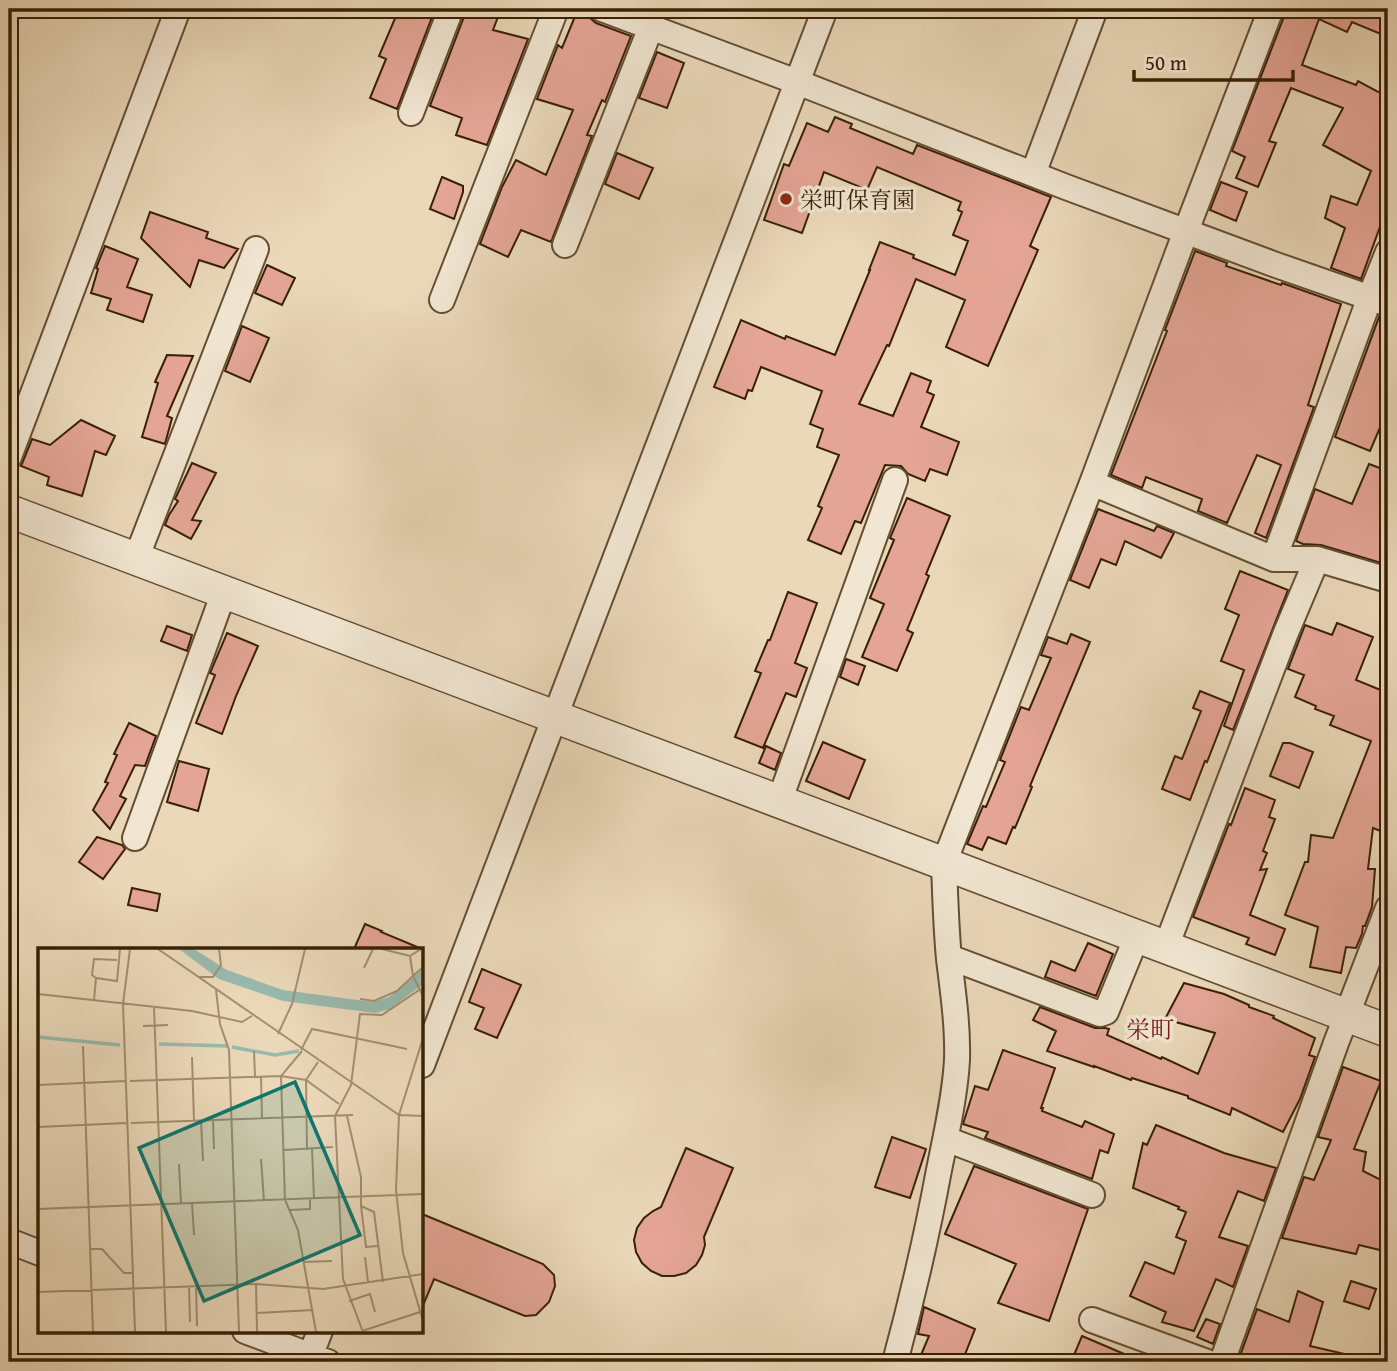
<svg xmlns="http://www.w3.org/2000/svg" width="1397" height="1371" font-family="'Gentium Book Plus','Noto Serif JP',serif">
<rect width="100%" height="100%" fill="#ead8b9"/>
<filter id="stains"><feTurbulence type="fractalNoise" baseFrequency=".00286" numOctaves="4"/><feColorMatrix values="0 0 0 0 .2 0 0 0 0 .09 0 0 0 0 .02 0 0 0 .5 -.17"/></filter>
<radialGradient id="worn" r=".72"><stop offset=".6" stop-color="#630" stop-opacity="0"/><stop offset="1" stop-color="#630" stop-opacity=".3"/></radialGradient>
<path fill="#e4a596" stroke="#382004" stroke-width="2" d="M399,9H435L397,109L370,98L386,59L379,56Z
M466,9H501L493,30L528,39L487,145L456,135L462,118L430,106L465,14Z
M578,9H587L590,18L596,23L631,36L605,102L602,100L587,135L592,136L551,242L521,230L508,257L480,244L502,187L516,160L546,175L573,110L537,99L558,45L562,48Z
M1286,9H1363L1388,19V37L1352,22L1347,32L1319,19L1302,65L1356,85L1358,81L1388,97V227L1381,224L1361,279L1331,268L1345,228L1325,218L1331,196L1357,205L1371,171L1323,145L1343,108L1291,88L1269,141L1276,143L1258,187L1236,178L1245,157L1232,151L1285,14Z
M657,52L684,63L667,108L639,98Z
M835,117L852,124L850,128L913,154L917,145L1051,197L1030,246L1038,250L988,366L946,347L965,300L916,279L889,346L887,345L859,404L893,416L911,373L931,381L927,392L934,395L921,427L959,442L947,475L930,469L925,481L908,474L901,466L885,465L861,523L855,521L841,554L808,540L822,508L818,506L839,455L817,447L823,429L810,424L822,391L761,367L752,391L748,390L745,399L714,387L741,320L785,339L786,336L835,355L870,270H869L880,242L914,255L913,258L955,275L968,241L953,235L962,212L958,210L961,202L877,167L867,190L824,172L802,233L764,220L784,164L789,166L807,123L828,132Z
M617,153L653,168L639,199L605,184Z
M442,177L463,186V192L454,219L430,209Z
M1221,182L1247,192L1236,221L1210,210Z
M150,212L208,232L206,238L238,249L224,268L199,260L190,287L141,238Z
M105,246L138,259L127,287L152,295L143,322L107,310L111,299L91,293L98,269L96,268Z
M1195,251L1227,263L1226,266L1281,285L1282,283L1341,304L1308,405L1314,407L1266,538L1255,533L1281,465L1257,455L1227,523L1198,511L1202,499L1146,477L1142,488L1111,475L1167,331L1165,330Z
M267,265L295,278L282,305L255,293Z
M1379,317L1388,319V409L1370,451L1335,437Z
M242,326L269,338L250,382L225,371Z
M167,355L193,356L167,416L172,418L165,444L142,437L158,383L155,382Z
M81,420L115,436L106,455L95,451L82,496L47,485L49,477L21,466L32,439L50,445Z
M192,463L216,473L192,520L201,521L191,539L165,525L169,515L178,501L175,499Z
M1369,464L1388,471V565L1321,545L1303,544L1296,541L1315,489L1352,504Z
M907,498L950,516L926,574L929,576L907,630L913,633L897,671L862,657L884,604L870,598L894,540L890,538Z
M1098,509L1154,531L1157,526L1174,533L1161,558L1125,541L1116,565L1101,559L1089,588L1070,580Z
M1240,571L1288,590L1233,730L1224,726L1244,670L1221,661L1239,615L1225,609Z
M788,592L817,603L795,663L807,668L796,697L786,693L763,748L735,737L761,673L755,671L768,640H770Z
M1337,623L1373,637L1356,680L1388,693V834L1373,828L1368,869H1375L1372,907L1365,926H1363L1362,934L1356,948L1346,947L1341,973L1310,967L1318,927L1285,915L1305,862H1308L1311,835L1333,838L1371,741L1330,725L1334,716L1315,709L1316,706L1295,697L1304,675L1288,669L1305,625L1332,635Z
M167,626L192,635L187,651L161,641Z
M227,633L258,646L236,696L222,734L196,723L215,675L210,673Z
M1071,634L1090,642L1030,786L1032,787L1027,799L1015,828L1013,827L1006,844L988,837L982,850L967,844L983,806L986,807L1005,762L1000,760L1021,707L1029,710L1051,658L1041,655L1048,637L1067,644Z
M846,659L865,666L858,685L840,677Z
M1200,691L1230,703L1207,762L1205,761L1190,800L1162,789L1175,756L1182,759L1201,711L1193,708Z
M129,723L156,736L145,766L135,765L120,796L126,799L110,829L93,810L108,783L105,782L117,755L114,754Z
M823,742L865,760L849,799L806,781Z
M1283,743H1290L1313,752L1299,788L1270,776Z
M766,746L781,753L775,770L759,763Z
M179,761L209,769L198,811L167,802Z
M1245,788L1275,800L1269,817L1275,819L1263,851L1267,853L1260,870L1267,869L1250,915L1285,929L1275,955L1246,944L1249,938L1193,917L1229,824L1231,825Z
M97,837L122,845L125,849L103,879L79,862Z
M132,888L160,894L157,911L128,905Z
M365,924L382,931L381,932L422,949H354Z
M1088,943L1113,954L1096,996L1045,977L1051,961L1075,971Z
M482,969L521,985L497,1038L475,1029L484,1008L469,1002Z
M1184,983L1224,994L1249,1005V1007L1274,1016L1273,1018L1315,1038L1309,1055L1315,1057L1300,1099L1283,1132L1232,1108L1230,1115L1188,1098V1096L1132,1078L1131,1080L1094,1066V1067L1047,1051L1056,1031L1033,1020L1040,1007L1095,1028H1105L1109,1029L1107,1035L1161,1059L1162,1057L1198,1074L1215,1033L1165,1019Z
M1003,1050L1055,1068L1041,1108H1043L1042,1111L1082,1127L1085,1121L1114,1134L1108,1153L1100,1150L1092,1179L985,1138L988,1132L963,1124L975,1086L988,1090Z
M1343,1067L1381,1081L1354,1149L1366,1152L1363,1171L1383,1181L1382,1184L1388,1186V1252L1359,1245L1356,1254L1282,1238L1304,1177L1314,1180L1331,1140L1318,1137Z
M1156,1125L1224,1153L1276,1168L1264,1201L1238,1191L1219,1237L1248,1246L1233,1287L1216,1279L1194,1331L1162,1322L1166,1312L1130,1296L1145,1262L1174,1274L1186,1241L1176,1237L1186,1212L1178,1209L1179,1207L1133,1188L1143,1143L1147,1145Z
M892,1137L926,1149L910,1198L875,1187Z
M686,1148L733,1168L704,1237L705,1245L702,1255L696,1265L686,1273L674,1276H662L651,1271L642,1263L636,1252L634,1240L637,1228L644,1218L653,1211L661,1207Z
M974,1166L1088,1209L1049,1321L998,1303L1016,1264L945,1234Z
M422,1214L543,1264L554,1275L555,1286L549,1302L536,1315L525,1316L434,1279L422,1308Z
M1351,1281L1376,1289L1369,1309L1344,1301Z
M1298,1291L1323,1302L1310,1346L1349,1355L1348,1362H1255L1240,1356L1257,1309L1289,1322Z
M924,1307L975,1329L962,1362H918L929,1336L918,1334Z
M1206,1319L1220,1324L1213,1344L1197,1337Z
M1082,1336L1143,1362H1071Z"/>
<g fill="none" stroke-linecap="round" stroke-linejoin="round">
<defs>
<path id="minor" d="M602,9L797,82L1066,187L1276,265L1388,304
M411,113L451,9
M1033,174L1095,9
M565,245L651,27
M442,300L556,9
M9,457L178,9
M1092,483L1274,559H1317L1388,580
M136,559L256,249
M1274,559L1370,297L1388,252
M779,802L895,480
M135,838L224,592
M1166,947L1285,635L1317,559
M949,957L1100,1014L1106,1012L1137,936
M422,1065L825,9
M946,1139L1092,1195
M9,1241L40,1253
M1092,1320L1207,1362
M245,1331L328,1362
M308,1362L320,1331
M895,1362C912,1299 927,1235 939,1170C946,1135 955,1096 957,1060C958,1026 953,992 949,959C946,927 945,895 944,863L1092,483L1186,231L1271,9
M1222,1362L1336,1043L1388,908"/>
<path id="tertiary" d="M9,511L1388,1031"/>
</defs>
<use href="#minor" stroke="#644e31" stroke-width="28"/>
<use href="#tertiary" stroke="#644e31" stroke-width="35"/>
<use href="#minor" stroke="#f1e6d2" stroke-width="24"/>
<use href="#tertiary" stroke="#f1e6d2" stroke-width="32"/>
</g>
<circle fill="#8f2418" stroke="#f1e6d2" stroke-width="2.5" cx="786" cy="199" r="7"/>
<g text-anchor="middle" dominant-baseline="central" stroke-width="7" stroke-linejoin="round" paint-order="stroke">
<g font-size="23" fill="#382004" stroke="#f1e6d2" text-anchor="start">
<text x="800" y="199">栄町保育園</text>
</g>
<g font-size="24" fill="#7a1f14" stroke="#f1e6d2">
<text x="1150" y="1029">栄町</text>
</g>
</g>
<g transform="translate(38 948)">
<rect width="385" height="385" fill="#ead8b9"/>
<path d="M141,1H156L189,22L245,42L334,54L351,49L385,21V36L352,61L337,65L245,53L181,31Z" fill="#98baae"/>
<path fill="none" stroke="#98baae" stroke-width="3.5" d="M0,89L82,97M121,96L189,98M194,99L237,107L261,103"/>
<path fill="none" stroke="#a38e71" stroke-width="2" d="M92,1L85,56L97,384M120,1L361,167M344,1L372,8L383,1M385,19L375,28L385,48M326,20L335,1M160,29H175L183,17L181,1M58,30L54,27L56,11L79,12M178,42L182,76L191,102L201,384M0,46L154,63L204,74L214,68M322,51L336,53L359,43L375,28L372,8M56,52L58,30L79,33L82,1M116,59L128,384M105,78L130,77M240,86L254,56L267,1M385,90L361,167L358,242L365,305L385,373M45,98L55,384M263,102L274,81L369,101M216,103L217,129M264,103L243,128L247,252L260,282L278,384M154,109L156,173M223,128L224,171M92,133L243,128L268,132L301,156M0,137L88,133M361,167L385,168M309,168L323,229V258L336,264L345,334M175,172L176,201M163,173L165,213M93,175L315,167M0,179L89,175M274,200L276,250M246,202L295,199M269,202L268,132L280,114M223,211L226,253M141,216L143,256M154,255L156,287M323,258L328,299L340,298M0,261L385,246M252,262L272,261V251M52,301H64L86,325H95M327,309L330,334M266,314L294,313M218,336L219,384M151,338L152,374M158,338L159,378M0,344L218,336L285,341L385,326M311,353L332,346L337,364M219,365L275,362M324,383L382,364M325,384L305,331L297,168L313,137L322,66L344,67L381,42"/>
<path fill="#0f766e" fill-opacity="0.15" stroke="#0f766e" stroke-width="3.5" d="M257,134L322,287L166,353L101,200Z"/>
<rect width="385" height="385" fill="none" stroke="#382004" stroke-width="3.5"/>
</g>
<rect width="1397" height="1371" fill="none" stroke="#ead8b9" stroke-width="35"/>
<rect x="10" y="10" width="1376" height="1350" fill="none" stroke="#382004" stroke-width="3.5"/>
<rect x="18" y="18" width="1362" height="1336" fill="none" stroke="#382004" stroke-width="2"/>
<path d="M1134 70v10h159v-10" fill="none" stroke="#382004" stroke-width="3.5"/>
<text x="1145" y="70" font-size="21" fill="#382004" stroke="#f1e6d2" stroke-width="5" paint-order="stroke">50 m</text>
<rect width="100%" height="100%" filter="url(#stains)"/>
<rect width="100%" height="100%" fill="url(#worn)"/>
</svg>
